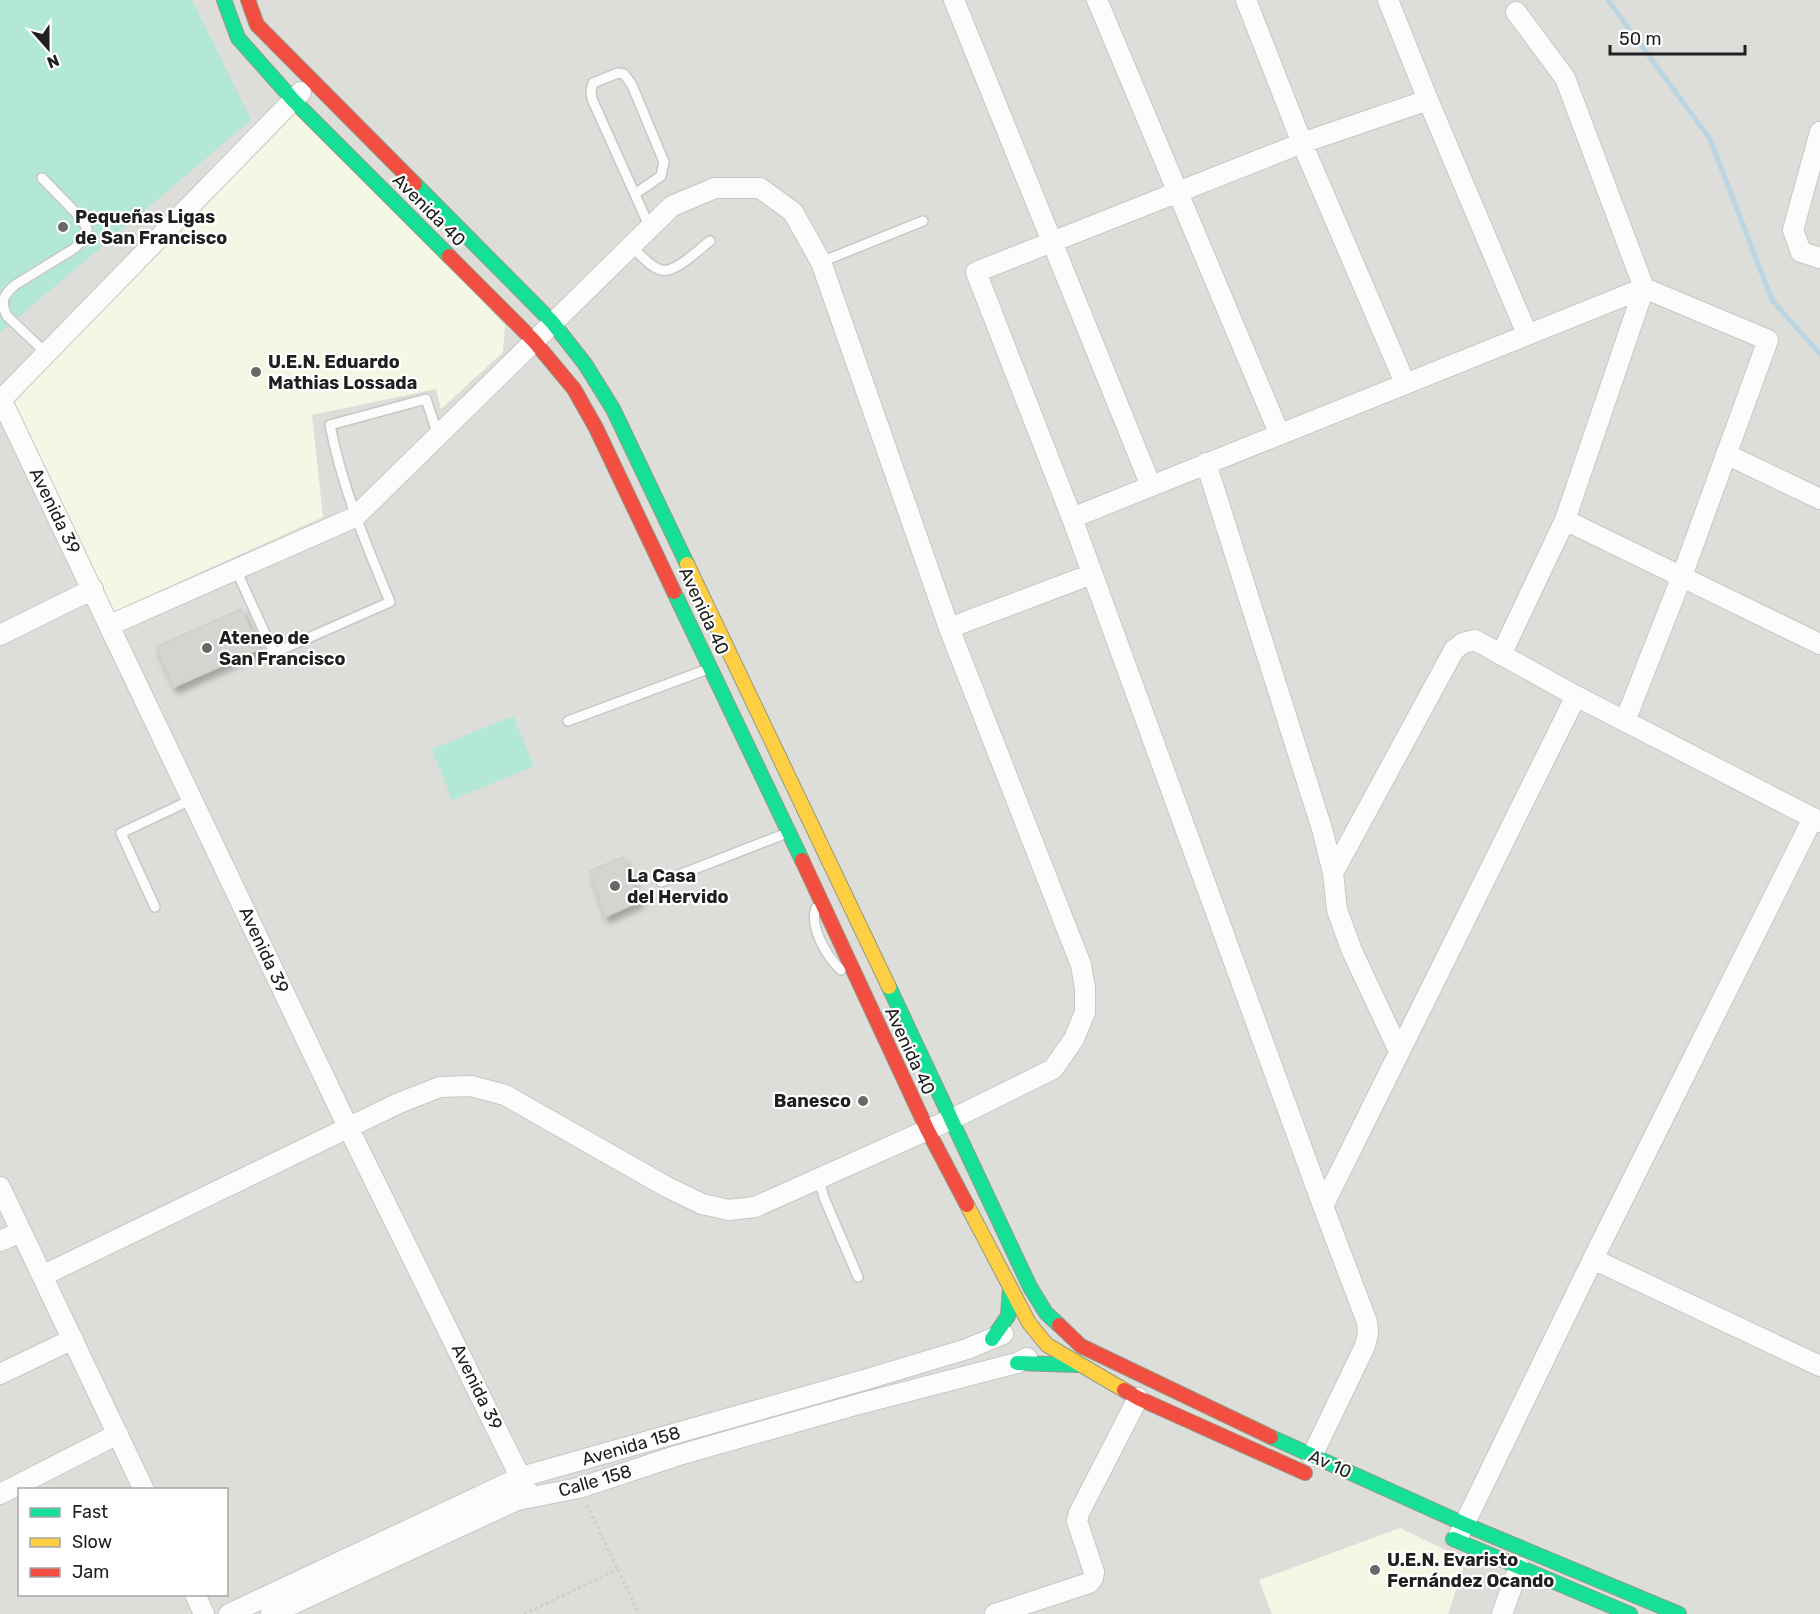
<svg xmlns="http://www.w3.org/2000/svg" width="1820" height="1614" font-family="Rubik,sans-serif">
<defs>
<filter id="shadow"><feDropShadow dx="3.5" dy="6" stdDeviation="3" flood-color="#0004"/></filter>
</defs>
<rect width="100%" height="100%" fill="#eeeee9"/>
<path fill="#ddddda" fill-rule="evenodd" d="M0,0H1820V1614H0ZM20,1490H226V1594H20Z"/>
<path fill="#f5f7e5" d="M294,101L505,325L503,352L441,409L436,389L312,415L323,517L126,606L104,621L2,401Z
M1400,1528L1466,1560L1448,1614H1272L1259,1580Z"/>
<path fill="#b3e7d8" d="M0,0H192L251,120L0,333Z
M513,716L534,766L452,800L432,749Z"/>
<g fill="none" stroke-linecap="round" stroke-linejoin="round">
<path stroke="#bcd5e2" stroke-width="5" d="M1608,0L1710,139L1772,300L1820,354"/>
</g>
<path fill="#d5d4d0" stroke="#d1cfca" stroke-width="1.5" filter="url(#shadow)" d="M241,609L259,649L174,687L156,647Z
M623,857L640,901L605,917L590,871Z"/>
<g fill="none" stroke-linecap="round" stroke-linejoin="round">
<defs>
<path id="lane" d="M42,178L82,219L87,229L84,238L75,248L15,285C3,295 0,302 7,316L47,354
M635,194L661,176L664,162L632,85L624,74L618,73L593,83L591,91L592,99L650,228
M631,246C639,253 651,268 661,270C675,274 699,249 710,241
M821,262L923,221
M236,570L274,653L390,602C366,544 342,487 330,425L426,399L438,435
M568,721L708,669
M661,882L787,833
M155,907L121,833L193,799
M816,908C809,927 827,957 841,970
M818,1178L825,1200L858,1277"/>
<path id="street" d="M954,0L1151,486
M1097,0L1279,433
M1246,0L1302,143L1405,383
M1388,0L1428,100L1527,334
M1516,12L1565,78L1644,288L1768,340L1682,576L1625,721
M1820,132L1793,230L1801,252L1820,258
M0,401L301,92
M2,401L348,1127L530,1497
M1726,454L1820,499
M1206,463L1322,829L1333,873L1337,910L1352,951L1399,1051
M1072,518L1644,288L1565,520L1501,655
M1565,520L1820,644
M949,628L1092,574
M0,635L93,589
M1820,822L1813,818L1593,1259L1820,1366
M1333,873L1454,650L1463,643L1475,640L1576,696L1813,818
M0,1187L144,1490
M1323,1206L1072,518L976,272L1302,143L1428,100
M0,1241L21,1232
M42,1276L399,1103L440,1087L471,1086L505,1095L667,1187L702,1204L729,1210L755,1207L952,1119L1053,1069L1074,1039L1085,1012V988L1081,965L949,628L821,262L793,212L760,188H715L672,206L355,517L110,625
M0,1374L73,1339
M1312,1456L1365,1346L1368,1333L1367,1322L1323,1206L1576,696
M0,1494L118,1434
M1459,1535L1593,1259
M195,1594L204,1614
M229,1614L521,1477L864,1380L967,1349L1003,1334
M271,1614L517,1500L579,1488L679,1455L859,1404L1017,1363L1027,1358
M995,1614L1089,1583L1093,1578L1094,1572L1077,1521L1079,1513L1138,1398
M1502,1614L1519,1567"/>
<path id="fast" d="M224,0L238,38L294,101L449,256
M415,184L552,322L585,364L613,409L687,564
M674,592L802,860
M889,987L1030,1287L1046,1313L1059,1325
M992,1339L1008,1316L1010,1288
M1017,1363L1078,1365
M1271,1437L1464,1524L1679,1614
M1453,1539L1630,1614"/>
<path id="slow" d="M687,564L889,987
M967,1205L1029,1323L1047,1345L1124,1390"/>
<path id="jam" d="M248,0L257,25L415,184
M449,256L534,341L574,389L596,428L674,592
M802,860L927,1129L967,1205
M1059,1325L1081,1346L1271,1437
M1124,1390L1138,1398L1305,1473"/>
</defs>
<use href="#lane" stroke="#c7c7c5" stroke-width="12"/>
<use href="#street" stroke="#c7c7c5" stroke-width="22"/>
<use href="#fast" stroke="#949980" stroke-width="16"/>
<use href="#slow" stroke="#949980" stroke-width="16"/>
<use href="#jam" stroke="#949980" stroke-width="16"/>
<path stroke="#d7ccc7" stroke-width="3" stroke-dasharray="3 3" stroke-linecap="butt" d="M587,1505L639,1614
M524,1614L618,1569"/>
<use href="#lane" stroke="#fcfcfc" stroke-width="9"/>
<use href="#street" stroke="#fcfcfc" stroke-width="20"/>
<use href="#fast" stroke="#16e098" stroke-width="14"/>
<use href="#slow" stroke="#ffcf43" stroke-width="14"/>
<use href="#jam" stroke="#f24e42" stroke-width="14"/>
</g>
<g fill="#686866" stroke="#fff" stroke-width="2">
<circle cx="63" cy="227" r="6"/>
<circle cx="256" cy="372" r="6"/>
<circle cx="207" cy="648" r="6"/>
<circle cx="615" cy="886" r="6"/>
<circle cx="863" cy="1101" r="6"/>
<circle cx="1375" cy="1570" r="6"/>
</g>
<g text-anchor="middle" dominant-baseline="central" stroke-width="4.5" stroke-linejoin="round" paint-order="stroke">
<g font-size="18" fill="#202020" stroke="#fff">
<text transform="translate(429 210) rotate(45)">Avenida 40</text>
<text transform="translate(55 511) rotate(64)">Avenida 39</text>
<text transform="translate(704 611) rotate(65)">Avenida 40</text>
<text transform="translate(264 950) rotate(65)">Avenida 39</text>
<text transform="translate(910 1051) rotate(65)">Avenida 40</text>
<text transform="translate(477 1387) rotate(64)">Avenida 39</text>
<text transform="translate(631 1446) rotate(-16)">Avenida 158</text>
<text transform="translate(1330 1464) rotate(24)">Av 10</text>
<text transform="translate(595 1481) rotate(-16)">Calle 158</text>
</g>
<g font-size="18" font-weight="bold" fill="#202020" stroke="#fff" text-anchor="start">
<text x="75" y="217">Pequeñas Ligas<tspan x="75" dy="21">de San Francisco</tspan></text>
<text x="268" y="362">U.E.N. Eduardo<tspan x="268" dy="21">Mathias Lossada</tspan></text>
<text x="219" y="638">Ateneo de<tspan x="219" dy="21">San Francisco</tspan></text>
<text x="627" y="876">La Casa<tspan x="627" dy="21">del Hervido</tspan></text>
<text x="851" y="1101" text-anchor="end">Banesco</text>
<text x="1387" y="1560">U.E.N. Evaristo<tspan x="1387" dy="21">Fernández Ocando</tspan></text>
</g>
</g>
<rect x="18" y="1488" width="210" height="108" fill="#ffffff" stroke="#a6a6a6" stroke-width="1.5"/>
<rect x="30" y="1508" width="30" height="9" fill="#16e098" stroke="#a6a6a6" stroke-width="1.5"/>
<text x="72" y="1518" font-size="18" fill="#202020">Fast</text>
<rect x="30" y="1538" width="30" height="9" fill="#ffcf43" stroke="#a6a6a6" stroke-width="1.5"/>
<text x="72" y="1548" font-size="18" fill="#202020">Slow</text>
<rect x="30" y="1568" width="30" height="9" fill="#f24e42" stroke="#a6a6a6" stroke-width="1.5"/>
<text x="72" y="1578" font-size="18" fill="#202020">Jam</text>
<g transform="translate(48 48) rotate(159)" stroke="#ffffff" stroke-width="4.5" paint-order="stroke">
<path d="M0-4.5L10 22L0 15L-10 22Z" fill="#202020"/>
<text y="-9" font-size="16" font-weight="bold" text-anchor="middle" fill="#202020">N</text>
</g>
<path d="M1610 45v9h135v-9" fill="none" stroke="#202020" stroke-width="3"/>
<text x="1619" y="45" font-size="18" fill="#202020" stroke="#ffffff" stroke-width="4.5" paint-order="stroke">50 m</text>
</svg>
